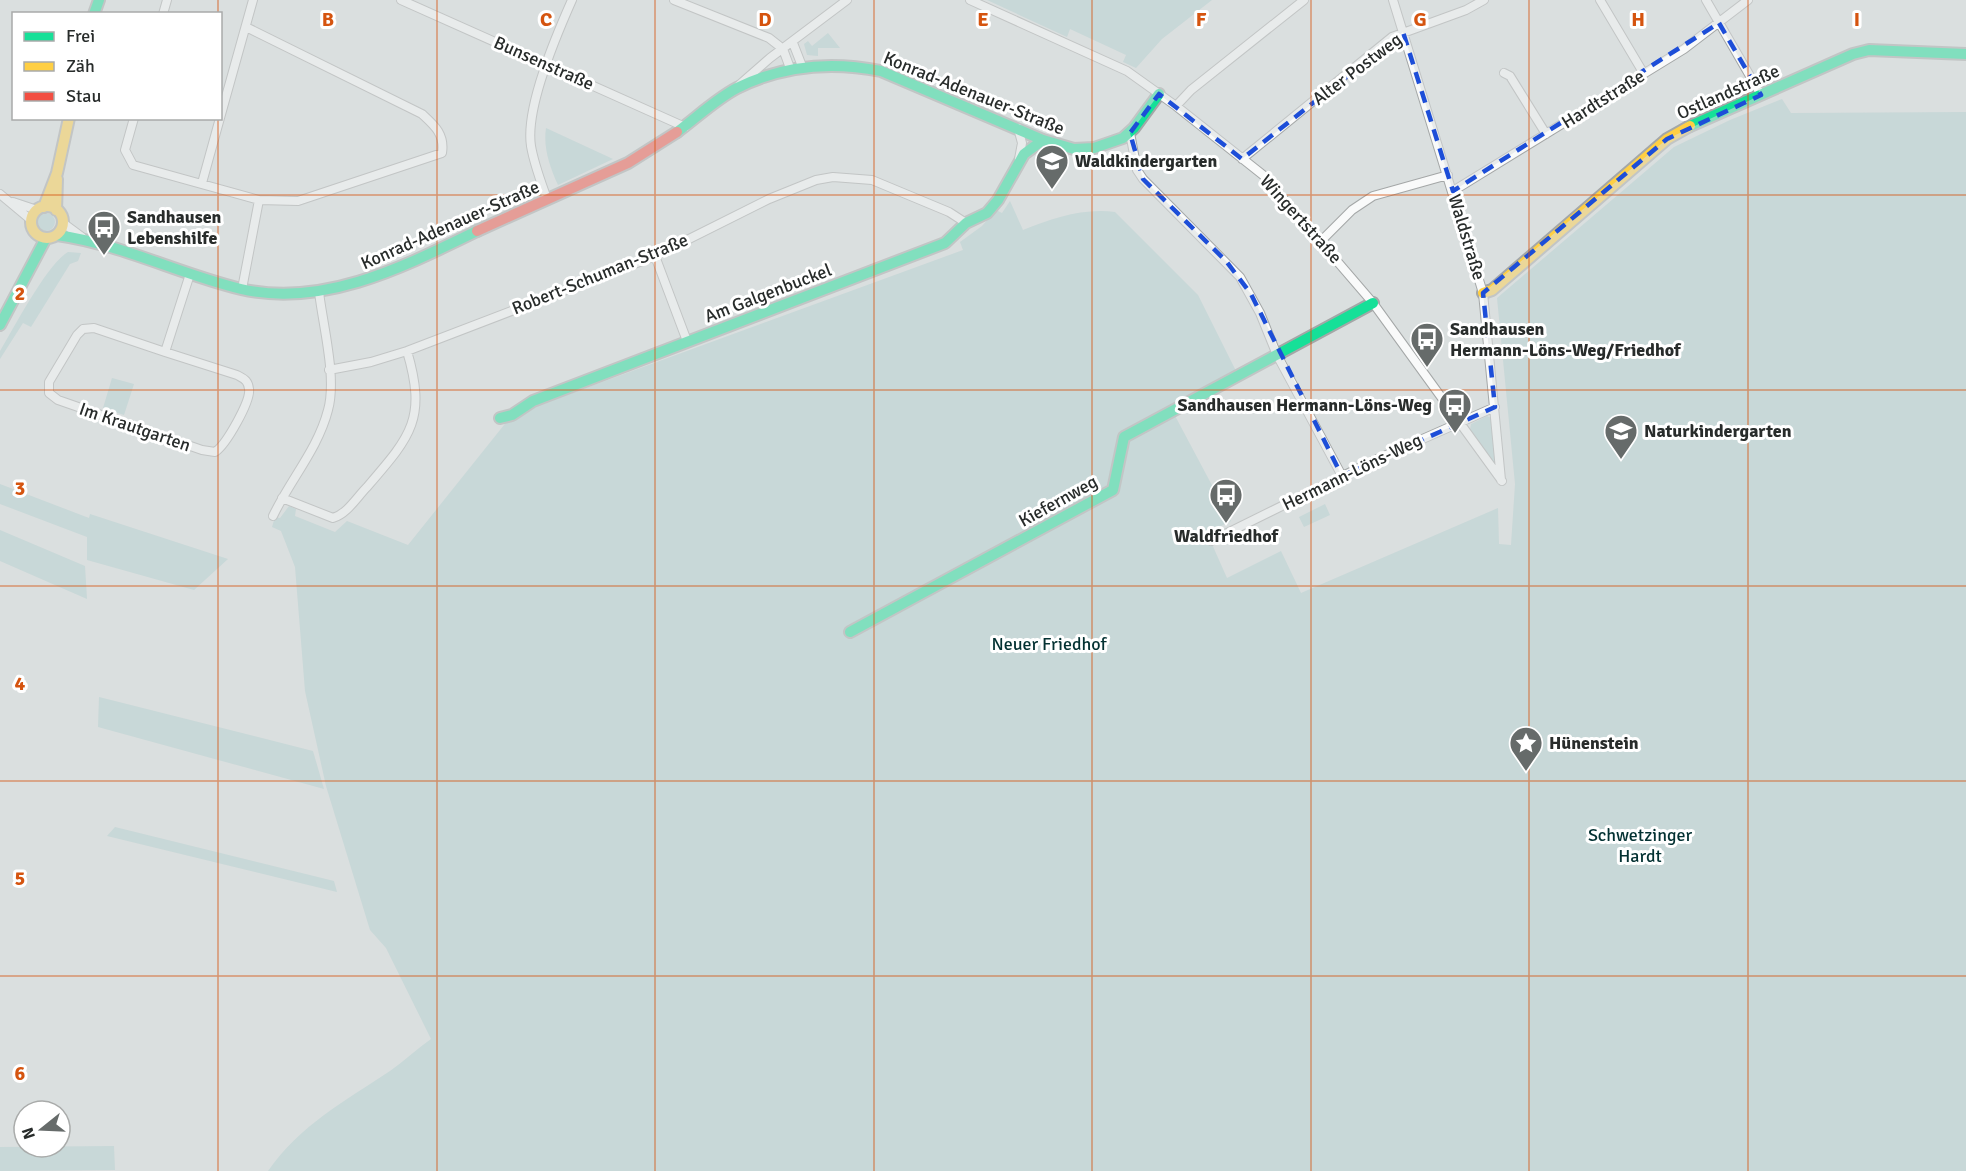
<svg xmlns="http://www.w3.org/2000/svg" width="1966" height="1171" font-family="Signika,sans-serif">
<rect width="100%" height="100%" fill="#dadfdf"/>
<path fill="#b1d0d0" d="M987,0H1212L1162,39L1136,68L1123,62L1126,55L1070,29L1067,37Z
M828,33L840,48H818V56L807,55L804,44L808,41L812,46Z
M1782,99L1791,113L1966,112V1171H268C300,1125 345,1101 390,1071C404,1061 417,1049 431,1039L386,948L370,930L326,786L305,691L295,567L281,531L272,527L275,517L280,518L289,506L296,509L295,516L335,532L347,521L408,545L512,415L963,250L960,242L982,226L996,210L1002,213L1010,201L1023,230C1053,218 1083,208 1115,212L1198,295L1238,375L1173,412L1231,521L1207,533L1227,578L1281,551L1301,593L1498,508L1499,544L1511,545L1515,484L1497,298L1674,147L1730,120Z
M546,128L613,159L558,185C550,167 543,148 546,128Z
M37 222a9 9 0 1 1 18 0a9 9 0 1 1-18 0Z
M68,252L81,253L78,261L70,264L31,327L23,323L0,359V351C14,328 47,264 68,252Z
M112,378L134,384L124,415L103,408Z
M1487,416L1493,419L1497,469L1470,430L1471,424Z
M0,484L89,518L90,514L228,559L194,590L87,560V537L0,504Z
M1325,504L1330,515L1304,527L1299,517Z
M0,530L85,566L87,599L0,561Z
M99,697L313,751L324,789L98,727Z
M115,827L334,881L337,892L107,836Z
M114,1146L115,1170L0,1171V1147Z"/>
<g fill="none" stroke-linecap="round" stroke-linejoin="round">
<defs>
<path id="street" d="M401,0L685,127
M674,0L769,38L783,49L790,68
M970,0L1127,71L1176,106L1263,175L1373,303L1502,481
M1393,0L1483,293L1501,480
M1600,0L1644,74
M1706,0L1761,95
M163,14L167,0
M793,43L802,66
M1504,73L1510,76L1546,134
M738,86L770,58L847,0
M1176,106L1191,90L1304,0
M134,118L125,150L133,165L259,200
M220,118L253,0
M1018,128L1022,143L1019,159
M1130,133L1137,170L1143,179L1240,277L1260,313L1277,355L1342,476
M1242,159L1392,37L1466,10L1484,0
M202,183L220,118
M1453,191L1684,49L1748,0
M0,194L31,220
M547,199C541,182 534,164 531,146C525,108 556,36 572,0
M13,202L37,210
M63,223L82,237
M1321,241L1352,210L1373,196L1448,175
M655,256L687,341
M242,289L259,200L298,201L442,153C445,134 434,125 422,114L246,27
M165,352L237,375C244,379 248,380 249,389C251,401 226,445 215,452L202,450L58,400L49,393V382L77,335L83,329L94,328L165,352L190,274
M329,370L371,362L407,351L655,256L769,199L816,180L833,177L872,180L949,212L966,223
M282,498L333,518C347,514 357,497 367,487C411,436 427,419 407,351
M273,516C290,480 318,449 328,410C337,378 323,326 319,292
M1211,541L1375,460L1495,407"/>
<path id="fast" d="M94,14L99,0
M1690,126L1853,54L1869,50L1966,54
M677,132C696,118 716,99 737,88C783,65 831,61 881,71L1043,140L1074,149L1094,148L1123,138L1134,128L1159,94
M57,235C121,244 179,274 241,289C324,308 405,266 477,231
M0,325L46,238
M500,418L512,415L533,401L945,243L966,223L987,213L998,200L1024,154L1043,140
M850,632L1113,490L1124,437L1373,303"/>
<path id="slow" d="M31 222a16 16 0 1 1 32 0a16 16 0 1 1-32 0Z
M44,207L57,173L69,118
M56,210L57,179
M1483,293L1492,290L1667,139L1690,126"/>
<path id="jam" d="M477,231L628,163L677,132"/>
</defs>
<use href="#street" stroke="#a4a7a7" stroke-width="10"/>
<use href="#fast" stroke="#a4a7a7" stroke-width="14"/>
<use href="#slow" stroke="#a4a7a7" stroke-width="14"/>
<use href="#jam" stroke="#a4a7a7" stroke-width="14"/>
<use href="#street" stroke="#f9fafa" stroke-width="8"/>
<use href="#fast" stroke="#16e098" stroke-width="10"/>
<use href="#slow" stroke="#ffcf43" stroke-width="10"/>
<use href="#jam" stroke="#f24e42" stroke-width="10"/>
</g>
<path d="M0 0H1966V1171H0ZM1719,23L1761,95L1667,139L1483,293L1495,407L1342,476L1251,294L1226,261L1143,179L1130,133L1159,94L1242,159L1403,32L1453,191Z" fill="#dadfdf" fill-opacity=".55" fill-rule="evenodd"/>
<path fill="none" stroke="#1d4ed8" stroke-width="4.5" stroke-dasharray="12 8" stroke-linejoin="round" d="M1719,23L1761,95L1667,139L1483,293L1495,407L1342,476L1251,294L1226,261L1143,179L1130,133L1159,94L1242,159L1403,32L1453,191Z"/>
<path fill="none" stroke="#d5540f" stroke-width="1.5" stroke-opacity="0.55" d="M218,0V14M437,0V1171M655,0V1171M874,0V1171M1092,0V1171M1311,0V1171M1529,0V1171M1748,0V1171M218,118V1171M0,195H1966M0,390H1966M0,586H1966M0,781H1966M0,976H1966"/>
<defs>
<symbol id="school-pin" viewBox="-11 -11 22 30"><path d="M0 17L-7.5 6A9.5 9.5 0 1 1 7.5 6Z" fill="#666b6a" stroke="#fff"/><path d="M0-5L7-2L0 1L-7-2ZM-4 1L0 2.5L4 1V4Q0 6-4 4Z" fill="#fff"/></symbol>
<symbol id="bus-pin" viewBox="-11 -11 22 30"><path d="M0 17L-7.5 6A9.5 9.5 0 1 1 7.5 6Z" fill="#666b6a" stroke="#fff"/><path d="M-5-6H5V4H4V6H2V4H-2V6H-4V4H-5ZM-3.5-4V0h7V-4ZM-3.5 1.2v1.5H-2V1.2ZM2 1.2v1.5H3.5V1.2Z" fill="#fff"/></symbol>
<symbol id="sight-pin" viewBox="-11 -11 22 30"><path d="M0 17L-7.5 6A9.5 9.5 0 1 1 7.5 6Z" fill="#666b6a" stroke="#fff"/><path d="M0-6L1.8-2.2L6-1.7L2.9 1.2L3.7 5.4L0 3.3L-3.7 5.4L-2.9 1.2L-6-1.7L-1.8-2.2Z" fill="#fff"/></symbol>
</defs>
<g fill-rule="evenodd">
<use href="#school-pin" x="1033" y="142" width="38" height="52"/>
<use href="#bus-pin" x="85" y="208" width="38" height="52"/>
<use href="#bus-pin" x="1408" y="320" width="38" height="52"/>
<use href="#bus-pin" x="1436" y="386" width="38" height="52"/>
<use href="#school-pin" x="1602" y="412" width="38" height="52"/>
<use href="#bus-pin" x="1207" y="476" width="38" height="52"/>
<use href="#sight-pin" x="1507" y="724" width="38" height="52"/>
</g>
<g text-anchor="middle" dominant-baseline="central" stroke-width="6" stroke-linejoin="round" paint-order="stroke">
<g font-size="18" fill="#282c2b" stroke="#fff">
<text transform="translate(544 63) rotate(24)">Bunsenstraße</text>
<text transform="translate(1357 69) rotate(-37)">Alter Postweg</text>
<text transform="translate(1728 92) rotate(-24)">Ostlandstraße</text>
<text transform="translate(974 93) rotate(22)">Konrad-Adenauer-Straße</text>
<text transform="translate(1603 99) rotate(-32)">Hardtstraße</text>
<text transform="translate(1301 219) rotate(48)">Wingertstraße</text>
<text transform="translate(450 225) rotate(-24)">Konrad-Adenauer-Straße</text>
<text transform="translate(1467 237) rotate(73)">Waldstraße</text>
<text transform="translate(600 274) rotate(-22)">Robert-Schuman-Straße</text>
<text transform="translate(768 293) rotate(-21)">Am Galgenbuckel</text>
<text transform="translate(135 427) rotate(19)">Im Krautgarten</text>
<text transform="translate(1352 472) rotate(-26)">Hermann-Löns-Weg</text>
<text transform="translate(1058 501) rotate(-29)">Kiefernweg</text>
</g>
<g font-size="18" font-weight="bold" fill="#282c2b" stroke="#fff" text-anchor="start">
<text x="1075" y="161">Waldkindergarten</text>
<text x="127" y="217">Sandhausen<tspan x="127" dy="21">Lebenshilfe</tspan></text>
<text x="1450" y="329">Sandhausen<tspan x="1450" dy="21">Hermann-Löns-Weg/Friedhof</tspan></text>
<text x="1432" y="405" text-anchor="end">Sandhausen Hermann-Löns-Weg</text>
<text x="1644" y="431">Naturkindergarten</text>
<text x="1226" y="536" text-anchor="middle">Waldfriedhof</text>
<text x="1549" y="743">Hünenstein</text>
</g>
<g font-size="18" fill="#033132" stroke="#fff">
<text x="1049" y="644">Neuer Friedhof</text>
<text x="1640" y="835">Schwetzinger<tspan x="1640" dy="21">Hardt</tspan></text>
</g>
</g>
<g font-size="20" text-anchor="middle" font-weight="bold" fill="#d5540f" stroke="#fff" stroke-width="6" stroke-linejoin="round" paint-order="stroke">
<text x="328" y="26">B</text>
<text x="546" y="26">C</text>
<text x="765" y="26">D</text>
<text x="983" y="26">E</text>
<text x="1201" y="26">F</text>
<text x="1420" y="26">G</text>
<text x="1638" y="26">H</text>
<text x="1857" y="26">I</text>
<text x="20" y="300">2</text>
<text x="20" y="495">3</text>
<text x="20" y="690">4</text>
<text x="20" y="885">5</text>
<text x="20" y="1080">6</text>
</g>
<rect x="12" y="12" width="210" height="108" fill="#ffffff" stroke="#a9abaa" stroke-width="1.5"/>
<rect x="24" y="32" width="30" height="9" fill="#16e098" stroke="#a9abaa" stroke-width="1.5"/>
<text x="66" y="42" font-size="18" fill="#282c2b">Frei</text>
<rect x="24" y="62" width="30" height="9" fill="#ffcf43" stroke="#a9abaa" stroke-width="1.5"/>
<text x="66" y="72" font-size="18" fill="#282c2b">Zäh</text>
<rect x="24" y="92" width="30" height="9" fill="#f24e42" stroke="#a9abaa" stroke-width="1.5"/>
<text x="66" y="102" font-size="18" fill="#282c2b">Stau</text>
<g transform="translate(42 1129) rotate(252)"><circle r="28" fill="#ffffff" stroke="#a9abaa" stroke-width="1.5"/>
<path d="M0-4.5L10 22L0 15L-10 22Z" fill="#666b6a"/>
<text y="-9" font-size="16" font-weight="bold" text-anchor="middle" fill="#282c2b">N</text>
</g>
</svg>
